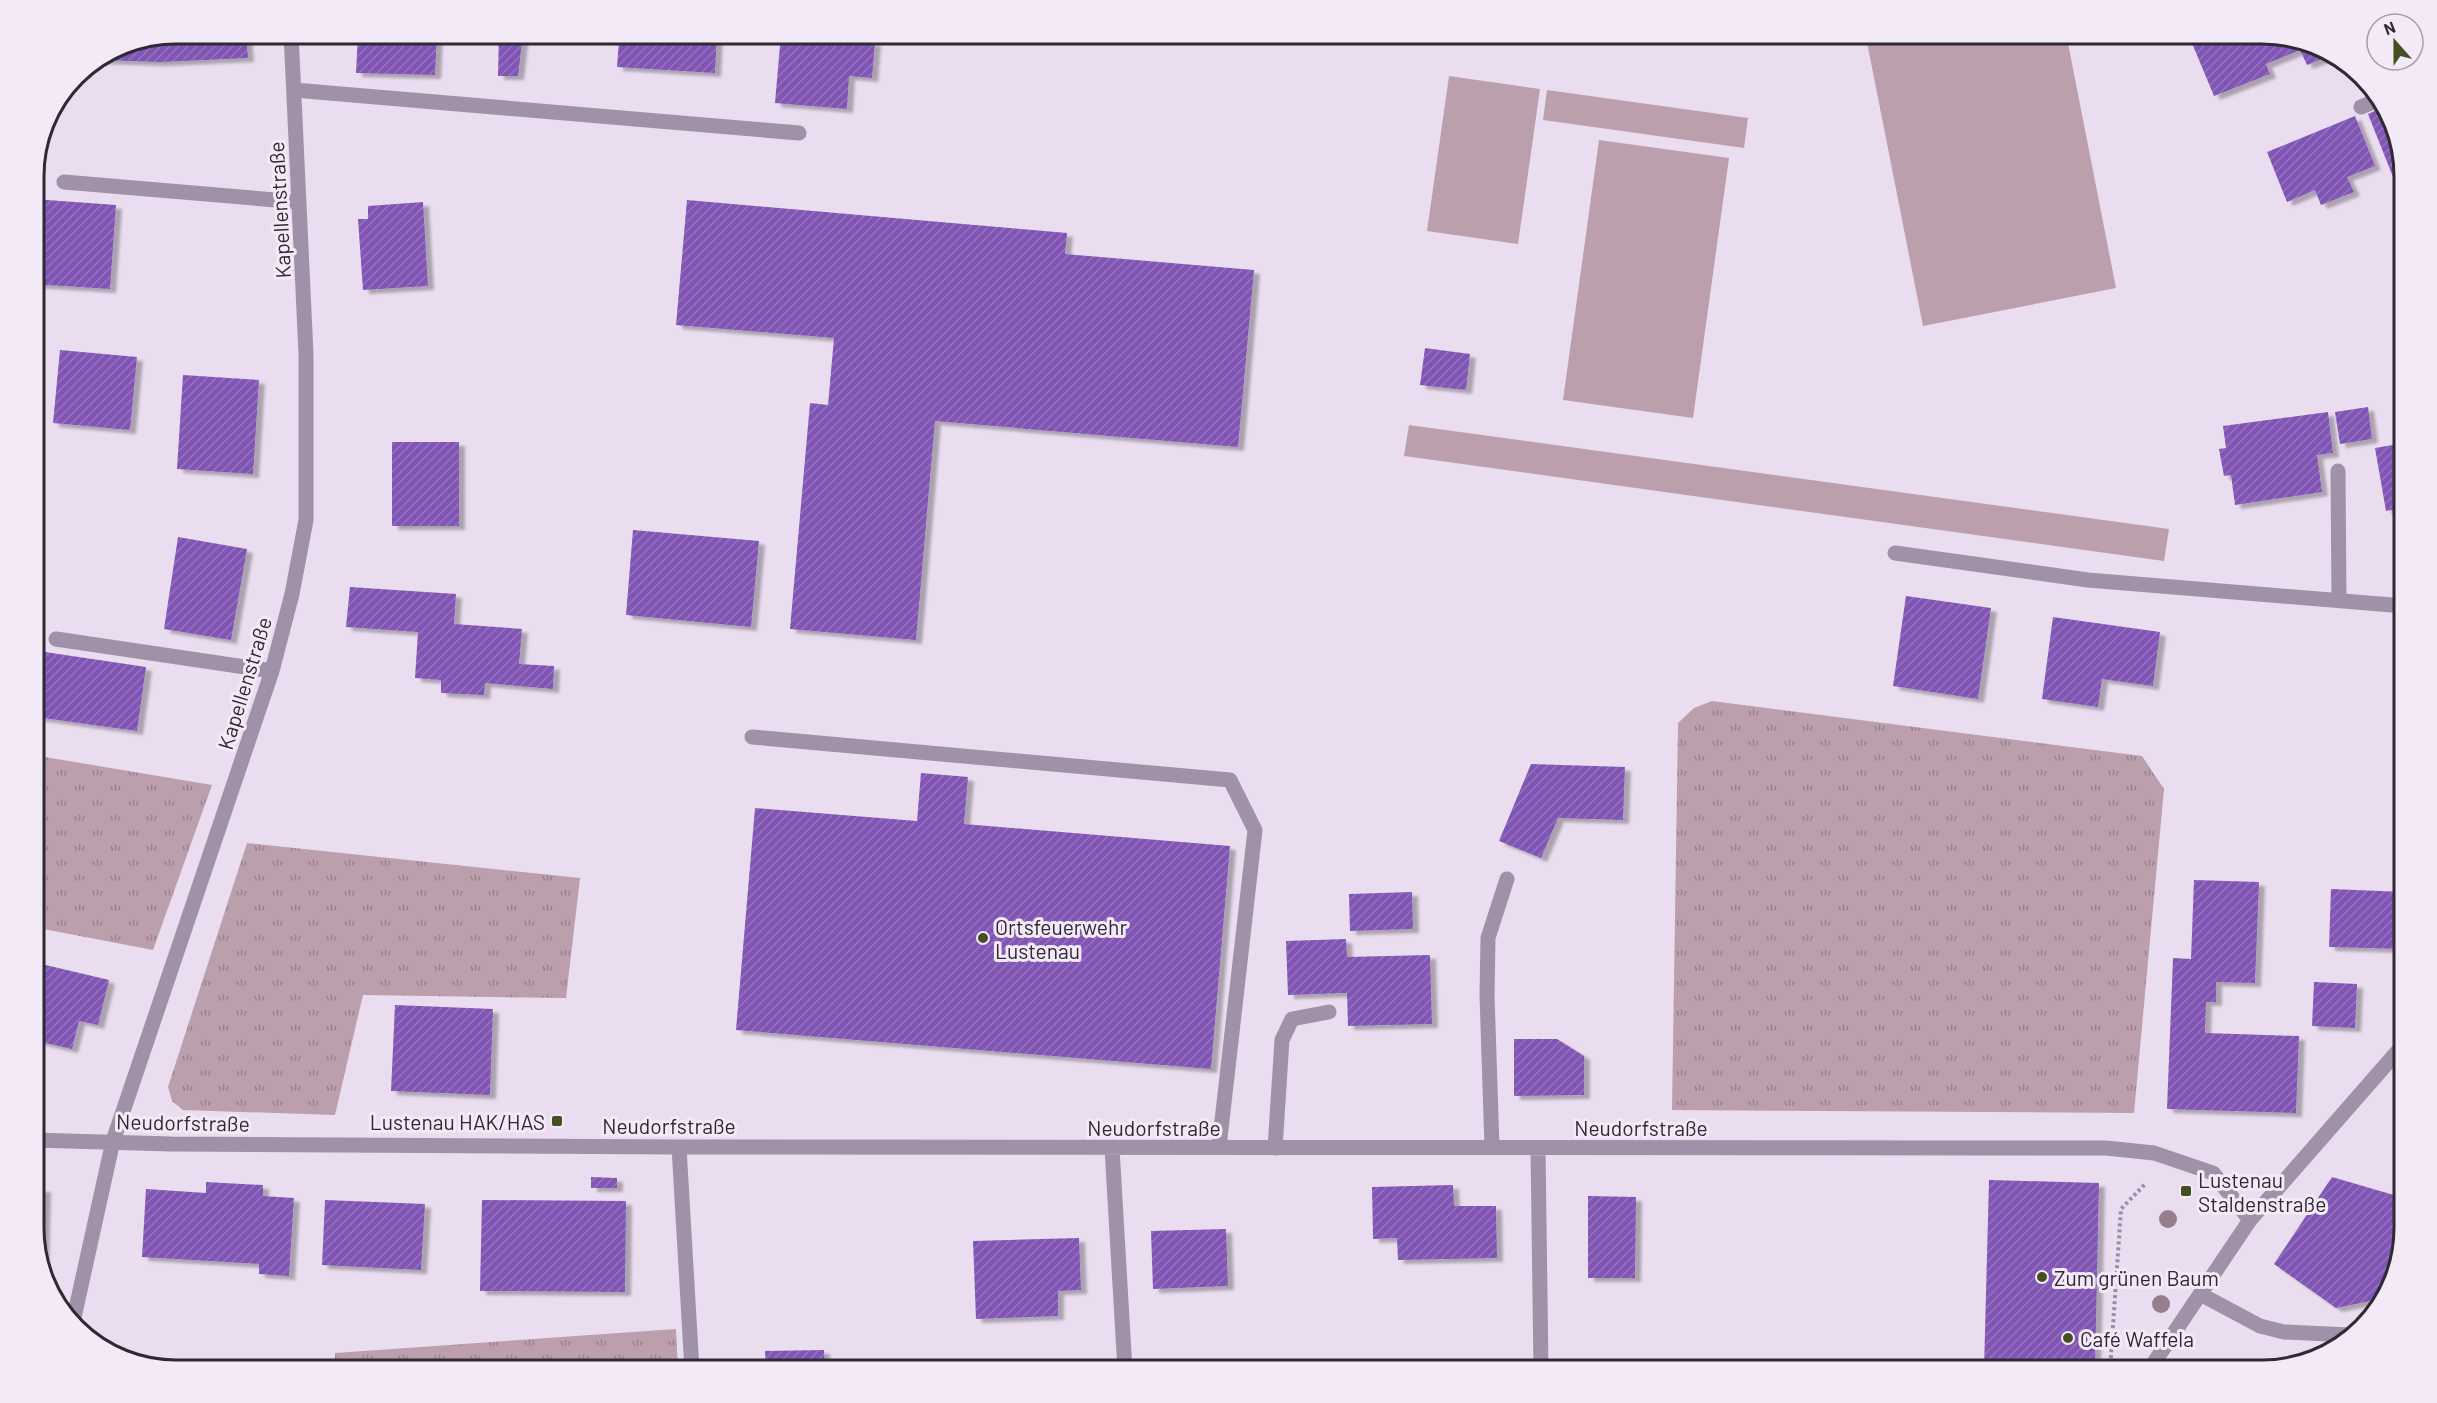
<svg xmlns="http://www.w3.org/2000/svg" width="2437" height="1403" font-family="Barlow,sans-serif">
<defs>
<pattern id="grass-tufts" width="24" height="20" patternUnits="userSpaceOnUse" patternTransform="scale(1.5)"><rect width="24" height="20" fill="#bc9fac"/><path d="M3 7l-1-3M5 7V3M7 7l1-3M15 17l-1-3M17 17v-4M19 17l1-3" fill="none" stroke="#99828d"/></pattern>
<pattern id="building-hatch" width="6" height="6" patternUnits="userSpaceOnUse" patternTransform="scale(1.5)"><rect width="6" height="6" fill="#8154b6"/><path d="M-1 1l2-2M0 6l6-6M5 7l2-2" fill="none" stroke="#9474ba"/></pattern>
<filter id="shadow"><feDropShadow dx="6" dy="4" stdDeviation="1.5" flood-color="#0004"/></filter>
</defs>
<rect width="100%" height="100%" fill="#eaddef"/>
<path fill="url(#grass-tufts)" d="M1712,701L2142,756L2164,789L2134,1113L1672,1110L1678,723L1694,708Z
M33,755L212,785L153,950L33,927Z
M247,843L580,878L566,998L363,995L335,1115L183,1110L172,1101L168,1087Z
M676,1329L678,1370H335V1353Z"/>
<path fill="#bc9fac" d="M1886,33H2066L2116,288L1923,326L1866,37Z
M1449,76L1540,89L1518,244L1427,231Z
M1547,90L1748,118L1744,148L1543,120Z
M1599,140L1729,158L1693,418L1563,400Z
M1409,425L2169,529L2164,561L1404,456Z"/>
<path fill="url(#building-hatch)" filter="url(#shadow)" d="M175,33H246L248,58L161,62L97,60L121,44Z
M358,33H437L435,75L356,73Z
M499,33H523L518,76H498Z
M563,33H717L715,73L617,67L619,41L562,37Z
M2181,33H2262L2335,54L2307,65L2300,50L2266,64L2270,74L2214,96L2189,36L2184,38Z
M781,34L875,42L872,78L849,76L847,109L775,103Z
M2385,106L2404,166V173L2393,177L2368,114Z
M2355,116L2375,166L2347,177L2354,192L2321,205L2315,190L2287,202L2267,152Z
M33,199L116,205L110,289L33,284Z
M687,200L1067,233L1065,254L1254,270L1238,447L935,421L916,640L790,629L810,403L828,405L834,338L676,325Z
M423,202L428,286L363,290L358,219H368V206Z
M1425,348L1470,354L1466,390L1420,385Z
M60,350L137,357L130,430L53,423Z
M183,375L259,380L253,474L177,469Z
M2404,396V434H2403L2397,397Z
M2368,407L2372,439L2340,444L2335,412Z
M2328,412L2333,453L2317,455L2322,492L2235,505L2231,475L2224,476L2219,449L2226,448L2223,426Z
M392,442H459V526H392Z
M2404,443V508L2386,511L2375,448Z
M633,530L759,541L751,627L626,615Z
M178,537L247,549L231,640L164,629Z
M350,587L456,594L454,624L522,629L519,664L554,666L553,689L485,683L484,695L441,693V680L415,678L418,632L346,627Z
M1906,596L1991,608L1978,699L1893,686Z
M2053,617L2160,632L2153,686L2102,679L2098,707L2042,699Z
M45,652L146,667L137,731L36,717L40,689L33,688V670L43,671Z
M1531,764L1625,767L1623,820L1558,818L1541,858L1499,841Z
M921,773L968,777L964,824L1230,846L1211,1069L736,1030L755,808L917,821Z
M2194,880L2259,882L2255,983L2216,982V1002H2206L2205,1033L2299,1036L2296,1113L2167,1109L2173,958L2191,959Z
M2331,889L2404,892V949L2329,947Z
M1412,892L1413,929L1350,931L1349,894Z
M1346,939L1347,957L1430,955L1432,1024L1348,1026L1347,993L1288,995L1286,941Z
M33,962L109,980L98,1025L79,1021L72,1049L33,1040Z
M2314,982L2357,984L2355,1028L2312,1026Z
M395,1005L493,1009L490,1095L391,1091Z
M1514,1039H1557L1584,1056V1095L1514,1096Z
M591,1177L617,1178V1188H591Z
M2332,1177L2404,1198V1228L2385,1298L2336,1308L2274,1264Z
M1989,1180L2099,1183L2095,1370H1984Z
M206,1182L263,1185V1196L294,1198L289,1276L259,1274V1264L142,1257L146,1189L206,1193Z
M1453,1185L1454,1206H1496L1497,1258L1398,1260L1397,1238L1373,1239L1372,1187Z
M33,1188H45L43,1267L33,1237Z
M1588,1196L1636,1197L1635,1278H1588Z
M325,1200L425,1204L421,1270L322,1265Z
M482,1200L626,1201L625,1292L480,1291Z
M1226,1229L1228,1286L1153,1289L1151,1231Z
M1079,1238L1081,1290L1058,1291V1316L976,1319L973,1241Z
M824,1350L825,1370H766L765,1351Z"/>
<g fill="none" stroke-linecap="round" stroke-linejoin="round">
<path stroke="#9d8ca7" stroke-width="4" stroke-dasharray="3 3" stroke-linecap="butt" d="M2110,1370L2121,1209L2146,1183"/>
<path stroke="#a091a8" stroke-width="15" d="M294,90L799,133
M2361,107L2380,99
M64,182L299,202
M2338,471L2339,600
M1895,553L2088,580L2404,606
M56,639L272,671
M752,737L1230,780L1255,830L1219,1147
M33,1140L171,1144L679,1147L2106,1148L2154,1153L2213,1173L2250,1220
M679,1147L692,1370
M1492,1147L1487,995L1488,938L1507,879
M1112,1148L1125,1370
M1275,1148L1282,1040L1292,1019L1329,1012
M1538,1148L1541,1370
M2200,1294L2260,1326L2284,1332L2349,1335
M73,1322L113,1141L272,671L292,594L306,520V354L291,33
M2149,1370L2250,1220L2404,1044"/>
</g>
<g fill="#957e8d">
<circle cx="2168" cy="1219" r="9"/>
<circle cx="2161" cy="1304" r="9"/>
</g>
<g fill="#445024" stroke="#f4e9f7" stroke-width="2">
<circle cx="983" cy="938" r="6"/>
<rect x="551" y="1115" width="12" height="12" rx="3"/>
<rect x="2180" y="1185" width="12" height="12" rx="3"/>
<circle cx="2042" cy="1277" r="6"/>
<circle cx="2068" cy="1338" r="6"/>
</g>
<g text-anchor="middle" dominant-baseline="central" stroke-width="6" stroke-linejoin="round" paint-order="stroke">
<g font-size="21" fill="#2f2934" stroke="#f4e9f7">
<text transform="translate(279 210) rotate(-93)">Kapellenstraße</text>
<text transform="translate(244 683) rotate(-73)">Kapellenstraße</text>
<text transform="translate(183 1122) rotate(1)">Neudorfstraße</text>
<text x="669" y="1125">Neudorfstraße</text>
<text x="1154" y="1127">Neudorfstraße</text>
<text x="1641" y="1127">Neudorfstraße</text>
</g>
<g font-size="21" fill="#2f2934" stroke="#f4e9f7" text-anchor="start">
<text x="995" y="926">Ortsfeuerwehr<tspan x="995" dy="24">Lustenau</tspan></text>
<text x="545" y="1121" text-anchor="end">Lustenau HAK/HAS</text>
<text x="2198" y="1179">Lustenau<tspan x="2198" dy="24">Staldenstraße</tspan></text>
<text x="2054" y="1277">Zum grünen Baum</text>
<text x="2080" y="1338">Café Waffela</text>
</g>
</g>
<path d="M0 0H2437V1403H0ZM176 44H2262A132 132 0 0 1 2394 176V1228A132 132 0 0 1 2262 1360H176A132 132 0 0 1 44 1228V176A132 132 0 0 1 176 44Z" fill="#f4e9f7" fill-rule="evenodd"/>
<path fill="none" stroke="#2f2934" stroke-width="3" d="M176 44H2262A132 132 0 0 1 2394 176V1228A132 132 0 0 1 2262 1360H176A132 132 0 0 1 44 1228V176A132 132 0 0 1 176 44Z"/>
<g transform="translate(2395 42) rotate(339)"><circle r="28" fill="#f4e9f7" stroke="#a59ca9" stroke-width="1.5"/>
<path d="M0-4.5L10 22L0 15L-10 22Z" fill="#445024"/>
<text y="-9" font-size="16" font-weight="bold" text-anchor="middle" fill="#2f2934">N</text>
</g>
</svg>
